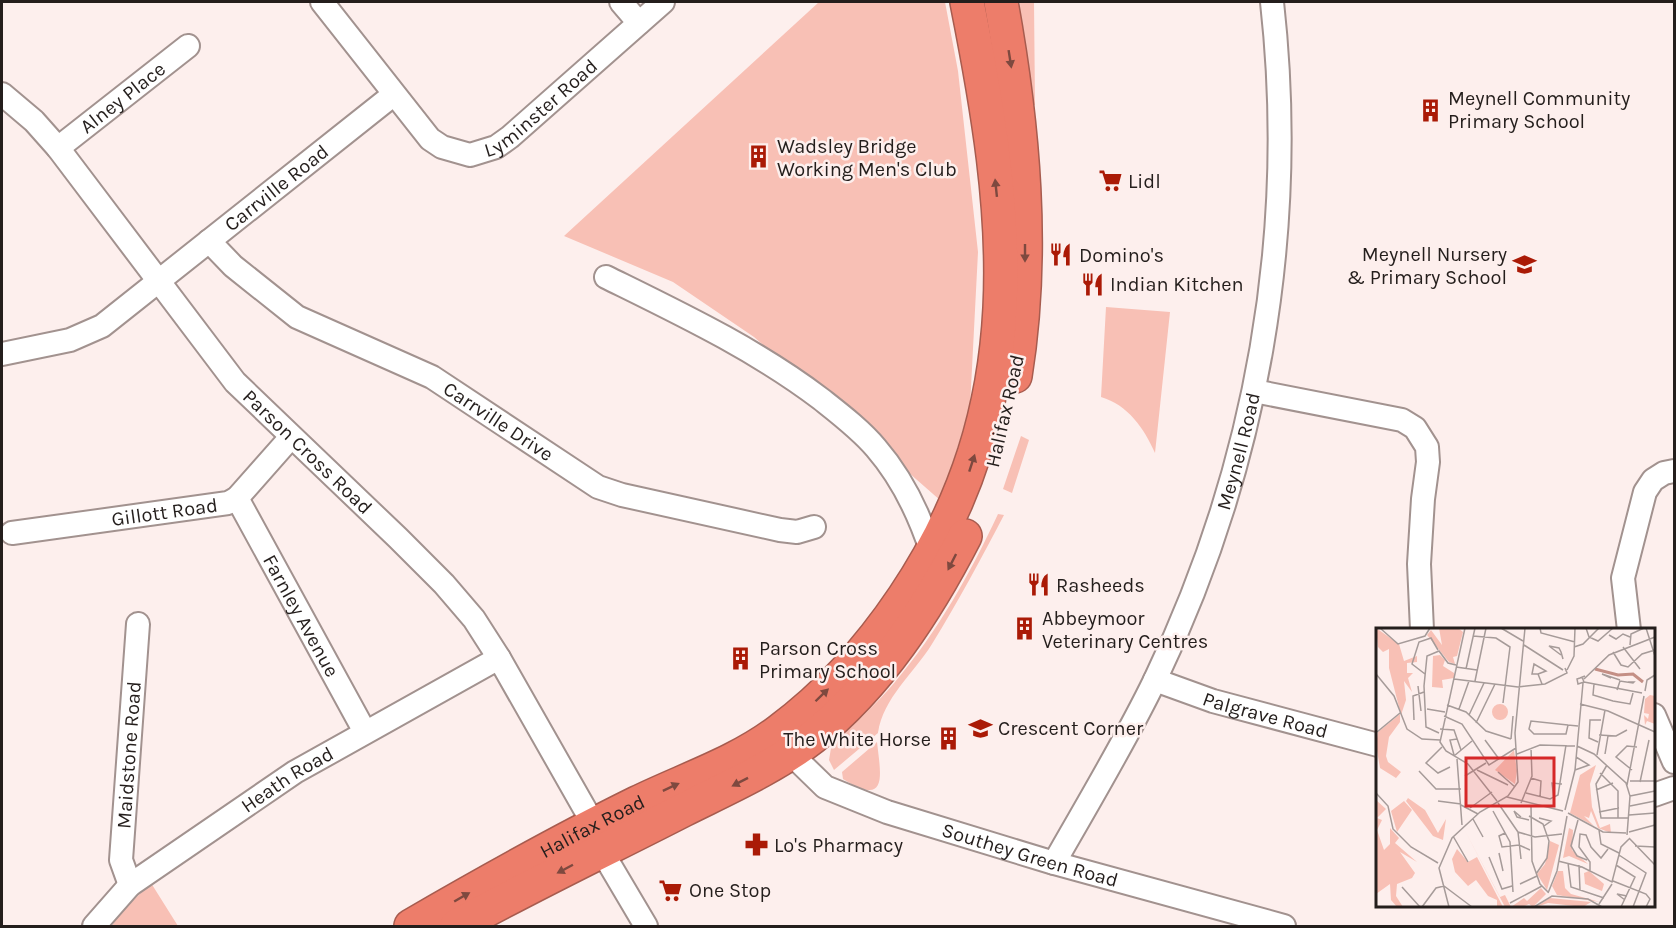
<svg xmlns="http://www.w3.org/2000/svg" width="1676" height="928" font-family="Karla,sans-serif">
<rect width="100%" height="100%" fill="#fdefed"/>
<path fill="#f8c0b5" d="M819,2H945L958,71L978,252L970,407L941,501L754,337L673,282L564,236Z
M1020,2H1034L1035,105L1028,106L1021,48Z
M1106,307L1170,312L1155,453C1144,428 1128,405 1101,397Z
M1021,436L1029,440L1012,493L1003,489Z
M998,514L1004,515C981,559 958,602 932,644C914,673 883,698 878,733L834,770L829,760L831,748C852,725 875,706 895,682C938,631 970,574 998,514Z
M877,742C881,777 888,807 843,779L842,772Z
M151,883L178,926H112L118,915Z"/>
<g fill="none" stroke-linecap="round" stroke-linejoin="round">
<defs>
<g id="minor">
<path id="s1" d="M322,2L430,139L442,147L470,155L496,147L510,137L663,2"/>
<path d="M621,2L639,23"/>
<path id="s2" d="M2,94L34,121L58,148L235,382L398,538L444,584L474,619L499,658L594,825"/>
<path id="s3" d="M58,148L188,46"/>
<path id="s4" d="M209,241L233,266L297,317L432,377L598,487L622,495L780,530L797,532L814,527"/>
<path d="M606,277C681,314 755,349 821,399C840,414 861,430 876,448C902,478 920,516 932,553"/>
<path id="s5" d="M2,354L70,340L102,326L393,95"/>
<path d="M1254,391L1402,420L1415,428L1427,447L1428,462L1423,499L1419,564L1422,630"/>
<path id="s6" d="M237,498L365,732"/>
<path id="s7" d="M12,533L228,503L237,498L291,437"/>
<path d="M1629,630L1623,578L1645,492L1653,480L1664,473L1674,471"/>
<path id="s8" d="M1155,680L1213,701L1378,745"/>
<path d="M1654,715L1674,762"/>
<path id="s9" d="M783,742L790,753L825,787L887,812L1054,863L1284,926"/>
<path d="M1654,795L1674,788"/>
<path d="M601,850L646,926"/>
<path id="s10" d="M1054,863C1088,803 1125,742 1155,680C1257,468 1298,234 1272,2"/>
<path id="s11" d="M130,885L121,860L138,624"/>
<path id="s12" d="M94,926L130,885L295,772L499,658"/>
</g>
<g id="highway">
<path d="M1001,2C1023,124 1035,252 1015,376"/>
<path id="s13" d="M411,926C485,883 560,841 637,803C684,780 737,763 779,731C829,694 869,649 904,597C1033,405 1010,217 967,2"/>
<path d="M457,926C531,885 607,849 683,810C727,788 773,768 813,737C879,684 927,610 965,536"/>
</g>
</defs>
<use href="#minor" stroke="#a2928f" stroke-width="26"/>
<use href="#highway" stroke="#a75c4f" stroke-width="36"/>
<use href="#minor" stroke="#fff" stroke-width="22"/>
<use href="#highway" stroke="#ed7d6a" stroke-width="33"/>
</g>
<defs><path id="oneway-solid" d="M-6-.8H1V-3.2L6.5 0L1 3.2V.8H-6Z" transform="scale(1.5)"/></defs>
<g fill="#7e493f">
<use href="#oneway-solid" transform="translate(1010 59) rotate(81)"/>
<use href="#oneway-solid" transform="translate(996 188) rotate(-96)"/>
<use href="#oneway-solid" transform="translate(1025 253) rotate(90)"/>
<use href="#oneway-solid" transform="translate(972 463) rotate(-72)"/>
<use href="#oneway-solid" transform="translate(952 562) rotate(117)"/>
<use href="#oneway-solid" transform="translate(822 695) rotate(-44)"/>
<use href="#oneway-solid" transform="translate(740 782) rotate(153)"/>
<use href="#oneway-solid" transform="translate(671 787) rotate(-25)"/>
<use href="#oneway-solid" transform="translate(565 869) rotate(152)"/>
<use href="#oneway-solid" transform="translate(462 897) rotate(-30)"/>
</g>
<defs>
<symbol id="building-bare" viewBox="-9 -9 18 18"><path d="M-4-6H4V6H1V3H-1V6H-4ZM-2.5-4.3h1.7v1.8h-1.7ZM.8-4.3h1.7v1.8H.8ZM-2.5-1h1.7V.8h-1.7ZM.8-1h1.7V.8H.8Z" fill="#aa1a06" stroke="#fdefed" stroke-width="2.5" paint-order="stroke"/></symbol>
<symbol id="supermarket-bare" viewBox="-9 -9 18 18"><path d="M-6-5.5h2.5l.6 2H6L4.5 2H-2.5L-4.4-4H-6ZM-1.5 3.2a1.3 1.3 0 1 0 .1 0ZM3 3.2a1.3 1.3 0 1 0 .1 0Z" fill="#aa1a06" stroke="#fdefed" stroke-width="2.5" paint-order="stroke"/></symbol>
<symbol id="restaurant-bare" viewBox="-9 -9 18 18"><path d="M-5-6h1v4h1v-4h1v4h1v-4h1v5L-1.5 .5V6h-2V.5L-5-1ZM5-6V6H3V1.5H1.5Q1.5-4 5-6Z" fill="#aa1a06" stroke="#fdefed" stroke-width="2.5" paint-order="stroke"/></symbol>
<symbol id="school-bare" viewBox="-9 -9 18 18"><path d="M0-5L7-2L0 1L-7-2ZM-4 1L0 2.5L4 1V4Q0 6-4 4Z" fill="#aa1a06" stroke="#fdefed" stroke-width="2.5" paint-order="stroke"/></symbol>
<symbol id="pharmacy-bare" viewBox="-9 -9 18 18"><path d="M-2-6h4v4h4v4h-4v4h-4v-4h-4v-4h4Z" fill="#aa1a06" stroke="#fdefed" stroke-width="2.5" paint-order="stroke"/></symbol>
</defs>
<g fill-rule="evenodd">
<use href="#building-bare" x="1414" y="94" width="33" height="33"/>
<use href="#building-bare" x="742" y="140" width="33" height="33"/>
<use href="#supermarket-bare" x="1094" y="164" width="33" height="33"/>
<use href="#restaurant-bare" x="1044" y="238" width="33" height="33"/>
<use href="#school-bare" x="1508" y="248" width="33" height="33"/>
<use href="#restaurant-bare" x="1076" y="268" width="33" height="33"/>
<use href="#restaurant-bare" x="1022" y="568" width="33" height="33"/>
<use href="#building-bare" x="1008" y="612" width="33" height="33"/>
<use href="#building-bare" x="724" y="642" width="33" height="33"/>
<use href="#school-bare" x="964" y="712" width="33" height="33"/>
<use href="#building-bare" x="932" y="722" width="33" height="33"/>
<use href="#pharmacy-bare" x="740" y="828" width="33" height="33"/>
<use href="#supermarket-bare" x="654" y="874" width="33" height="33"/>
</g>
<g text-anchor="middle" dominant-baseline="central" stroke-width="5" stroke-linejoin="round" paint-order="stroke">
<g font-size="20" fill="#241e1c" stroke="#fdefed">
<text stroke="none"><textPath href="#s3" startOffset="82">Alney Place</textPath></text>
<text stroke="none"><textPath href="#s1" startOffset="304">Lyminster Road</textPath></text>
<text stroke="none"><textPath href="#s5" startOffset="327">Carrville Road</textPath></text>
<text transform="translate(1005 411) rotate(-77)">Halifax Road</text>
<text stroke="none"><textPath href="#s4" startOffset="344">Carrville Drive</textPath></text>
<text stroke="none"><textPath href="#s10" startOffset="453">Meynell Road</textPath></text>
<text stroke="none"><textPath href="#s2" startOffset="472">Parson Cross Road</textPath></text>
<text stroke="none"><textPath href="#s7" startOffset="154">Gillott Road</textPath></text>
<text stroke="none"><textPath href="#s6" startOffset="134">Farnley Avenue</textPath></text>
<text stroke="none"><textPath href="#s8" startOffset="116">Palgrave Road</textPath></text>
<text stroke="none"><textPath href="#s11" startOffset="132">Maidstone Road</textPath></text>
<text stroke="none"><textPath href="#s12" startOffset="244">Heath Road</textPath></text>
<text stroke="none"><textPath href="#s13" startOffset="207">Halifax Road</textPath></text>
<text stroke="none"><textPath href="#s9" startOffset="278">Southey Green Road</textPath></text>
</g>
<g font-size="20" fill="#241e1c" stroke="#fdefed" text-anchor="start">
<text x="1448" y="98">Meynell Community<tspan x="1448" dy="23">Primary School</tspan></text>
<text x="777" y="146">Wadsley Bridge<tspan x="777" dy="23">Working Men's Club</tspan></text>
<text x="1128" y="181">Lidl</text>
<text x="1507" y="254" text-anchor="end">Meynell Nursery<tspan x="1507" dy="23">&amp; Primary School</tspan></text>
<text x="1079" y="255">Domino's</text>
<text x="1110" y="284">Indian Kitchen</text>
<text x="1056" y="585">Rasheeds</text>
<text x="1042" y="618">Abbeymoor<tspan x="1042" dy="23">Veterinary Centres</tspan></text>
<text x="759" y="648">Parson Cross<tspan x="759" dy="23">Primary School</tspan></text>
<text x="998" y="728">Crescent Corner</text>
<text x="931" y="739" text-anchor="end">The White Horse</text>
<text x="774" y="845">Lo's Pharmacy</text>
<text x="689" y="890">One Stop</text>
</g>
</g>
<g transform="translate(1376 628)">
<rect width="279" height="279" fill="#fdefed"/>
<path d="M0,0L23,16L28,33L41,28V34L31,35V45H37L32,50L36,64L28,53L30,72L25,87L13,40V21L7,24L2,19ZM63,0H82L87,4L81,28L77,29L79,36L73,34L51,7L55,2L66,17ZM64,27L69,32L67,38L78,45V50L66,52L67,60L56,59L57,28ZM274,67L279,68V96L271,93L269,97L268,87L272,91L273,86L268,85L269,71ZM116 84a8 8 0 1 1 16 0a8 8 0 1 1-16 0ZM24,86V94L13,109L10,128L12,134L25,144L20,150L4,140L0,117L2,104ZM138,122L141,143L139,156L119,142ZM220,137L214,156L216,179L224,200L234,196L235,205L222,200L215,183L213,190L208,188L218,198L194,185L204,147ZM32,170L49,182L62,205L70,191L67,212L57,208L30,173ZM0,172L10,181L1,190L6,192L1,202L8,222L14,216V200L23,210L19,215L41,234L24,224L39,245L36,250L49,264L36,250L21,256L20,268L27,279H21L15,272L14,256L0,266ZM28,173L36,182L21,204L15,183ZM87,199L124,269L129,267L135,279L148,270L151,273L165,260L170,266L157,279L153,276L146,279H129ZM193,200L197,202L196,222L212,236L193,228L187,230ZM174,213L183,217L171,262L161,246L169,236ZM81,221L92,234L101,229L127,279H121V272L112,268L100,252L92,258L79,244L76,231ZM182,243H187L189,260L195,266L224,274L181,267L176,258ZM213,243L228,256L226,263L209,256L208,245ZM174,270L215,274L207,279L172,275L160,279Z" fill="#f8c0b5"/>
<path fill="none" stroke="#c48f85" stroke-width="3" d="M219,41L242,47L257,46L267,54"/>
<path fill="none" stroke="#a69b99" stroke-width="1.5" d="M4,0L22,16L49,8L54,0M89,0L64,114L70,123L92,136L121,173M125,0L147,13M164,0L165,5L199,14M210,0L213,9L222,13L237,0M270,0L279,28M233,7L240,11L247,6L254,9M97,8L120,10L134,19L127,75M148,17L187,42M254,17L255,6L268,0M198,19L207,16L223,0M247,19L264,41M237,24L245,37L252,39L266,26L279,22M185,27L173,18L183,20L185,24L187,31M80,39L101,42M90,41L99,0M191,42L198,28L199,0M0,46L18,68L31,101L46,111L64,112M49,46L36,36L43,14L55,10L62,22M162,46L170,43L158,36L156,46H162L166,56M206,49L208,54L202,56L201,51L204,50L209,48M235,50L226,46L244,52M78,51L142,59M208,51L233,27L279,9M99,53L110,0M208,54L266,65M218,56L217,67L237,73L254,76L257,65M42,58L45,83M142,59L169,56L191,45L189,40M241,62L244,53L257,55L258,54H252M269,63L271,52L279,47M204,76L232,83L279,104M71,77L90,84L110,103L135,111M51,81L69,84M83,81L93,53M93,87L108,55M68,88L86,96L113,137L140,120M38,92L37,68L48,64M100,95L119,56M192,97L155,93L153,101L158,106H190L192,97L202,98M64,101L78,102L85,122M1,104L24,85M63,105L50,99L48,58L51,28L63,23L72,35L80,37M223,107L240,108L251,102M135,111L137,88M109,112L123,131M222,114L213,110L214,92H225M201,118L218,126L250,155L254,168L251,207M66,119L50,135L62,145L74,139M141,126L164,117L199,118M229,126L232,108M78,127L74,112L81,111M221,127L229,82M78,128L96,113M81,131L86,197M231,137L220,156L225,190H253M101,142L132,157M199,142L213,137L200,129M256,142L240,129L251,118L261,119M43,143L60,161H85M122,144L139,159M224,145L242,163V190M89,148L110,135M155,150L165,153L164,169M254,153H279M264,154L273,112M251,157L268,68M220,162L237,155M0,165L12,178L17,201L35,219L62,235M150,165L174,171L182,167L190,117M254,168L279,163M131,169L187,183M178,171L176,155L186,156M62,173L85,176M122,175L142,204L159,209L186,206M145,175L156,148L155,120M85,177L102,186M155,178L156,233L164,256L172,264M254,178L279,173M94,180L116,164M189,182L199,142L207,55M117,183L134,214L137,264M223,184L243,180M192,185L227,204L250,205M253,187L279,185M153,188L167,196L173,213L171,230L160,246M145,189L138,183L141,189L153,192M163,190L175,193L168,198M97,191L107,209M202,192L195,218L201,228L211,232M223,202L225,216L243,225M142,204L145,231M253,204L279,197M129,205L123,208L126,219L143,217L154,222M77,208L92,234M253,210L279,237M259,218L279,219M123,225L127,243M243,227L270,245L257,279M113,229L126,261L136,258M182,233L206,239L236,254L245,219L253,211M192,235L195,259L228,270M203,237L204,262M240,237L259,249L245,279M214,243V234L203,219L204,206L210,207L215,219L225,230L232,221M237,253L270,266L274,271L270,279M144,256L161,248M26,259L44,279M172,265L181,243L191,188M249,272L241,266L251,268M134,275L166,258M223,276L236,256M46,279L60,260L68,258L96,279M73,279L63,240L76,210L104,184L132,168L142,154L139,105L149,0M158,279L176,268L212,271L226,279"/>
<path fill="#d62828" fill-opacity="0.15" stroke="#d62828" stroke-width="3" d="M90,130H178V178H90Z"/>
<rect width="279" height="279" fill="none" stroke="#241e1c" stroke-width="3"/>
</g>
<rect width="1676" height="928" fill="none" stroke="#241e1c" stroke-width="6"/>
</svg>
